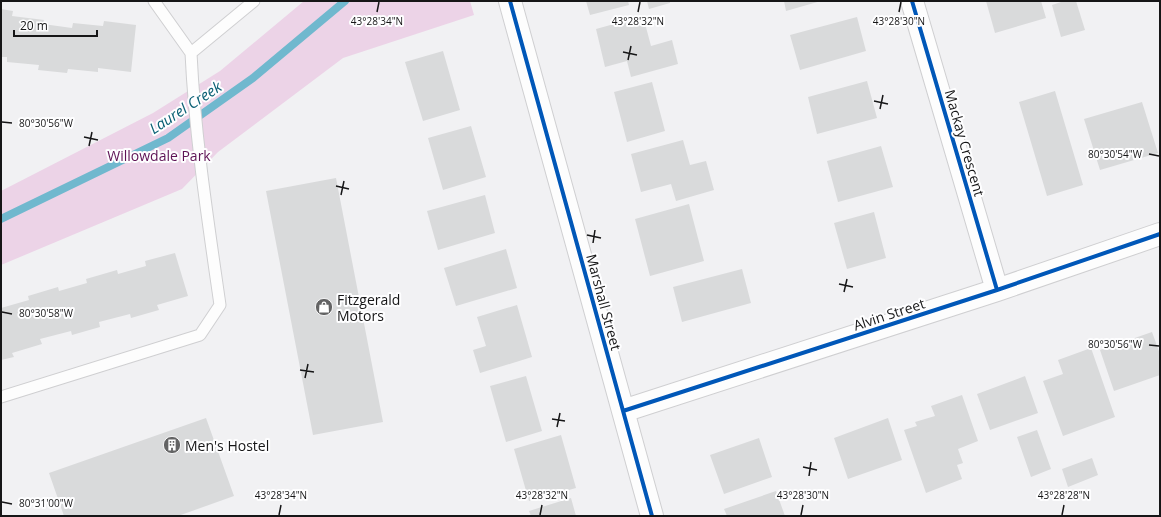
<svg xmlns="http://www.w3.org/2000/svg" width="1161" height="517" font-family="'Open Sans',sans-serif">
<rect width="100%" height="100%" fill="#f1f1f3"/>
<path fill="#ecd3e7" d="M304,1H470L474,15L343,58L218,152L182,189L1,265V191L153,113L220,71Z"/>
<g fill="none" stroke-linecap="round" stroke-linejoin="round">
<path stroke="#70b8ce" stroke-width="8" d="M1,219L168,138L253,78L345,1"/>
</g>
<path fill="#d9dadb" d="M586,1H628L629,5L590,15Z
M647,1H670V3L649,9Z
M784,1H821L786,11Z
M986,1H1041L1046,18L995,33Z
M1064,1H1076L1085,30L1061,37L1052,5Z
M1,9L13,11L12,16L44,20L43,24L72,28L73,23L103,26L104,21L136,25L131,72L98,68V72L68,69L67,73L38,70L39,65L7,62V57H1Z
M643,16L651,46L672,40L678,64L631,77L627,61L605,67L596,29Z
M857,17L866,51L800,70L790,35Z
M443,51L460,110L423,121L405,62Z
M867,81L877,118L817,134L808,97Z
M652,82L665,131L627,142L614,92Z
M1055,91L1083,185L1047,196L1019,102Z
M1142,102L1158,153L1100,170L1084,119Z
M471,126L486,177L443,190L428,138Z
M683,140L690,165L706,161L714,190L676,201L671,184L641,192L631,154Z
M881,146L893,187L838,202L827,161Z
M336,178L383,422L313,435L266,191Z
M485,195L495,233L438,250L427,211Z
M689,204L704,261L650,276L635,219Z
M874,212L886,258L847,269L834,223Z
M506,249L517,288L456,306L444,268Z
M175,253L188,296L157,305L159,310L131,318L130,314L99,322L100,327L72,335L71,331L40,339L42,344L12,353L14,357L1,360V308L29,300L28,296L58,287L59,291L87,283L86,279L117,270L118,274L146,266L145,261Z
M742,269L751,303L682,322L673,287Z
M517,305L532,357L480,373L473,350L486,346L477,317Z
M1152,332L1160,354V375L1114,391L1100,350Z
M1091,348L1115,417L1063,436L1043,381L1063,374L1058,360Z
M526,376L542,431L506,442L490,386Z
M1025,376L1038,413L990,430L977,394Z
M962,395L978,441L958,449L963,463L957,465L962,479L926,493L904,430L917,426L915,422L935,416L931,406Z
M206,418L234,496L178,516H64L49,473Z
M888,418L902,460L848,479L834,438Z
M1037,430L1051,469L1031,477L1017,437Z
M561,435L576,488L529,501L514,449Z
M759,438L772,477L724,494L710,455Z
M1092,458L1098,475L1068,487L1062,469Z
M776,491L785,516H727L724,509Z
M571,498L576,516H531L529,511Z"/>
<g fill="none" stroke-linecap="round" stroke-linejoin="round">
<defs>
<path id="lane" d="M154,1L191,53
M1,397L200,335L220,305C208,221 195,138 191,53L254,1"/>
<path id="street" d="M510,1L652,516
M912,1L997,290
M623,411L997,290L1160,234"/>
</defs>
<use href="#lane" stroke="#cfcfd1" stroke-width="13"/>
<use href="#street" stroke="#cfcfd1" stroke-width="24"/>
<use href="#lane" stroke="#fdfdfd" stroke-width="11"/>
<use href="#street" stroke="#fdfdfd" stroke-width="22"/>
<defs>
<path id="cycleway" d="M510,1L652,516
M912,1L997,290
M623,411L997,290L1160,234"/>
</defs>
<use href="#cycleway" stroke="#fefeff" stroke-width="6"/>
<use href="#cycleway" stroke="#0057b8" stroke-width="4"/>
</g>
<path fill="none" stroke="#161617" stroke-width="1.5" d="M377,12L379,2M638,12L640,2M899,12L901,2M623,52L637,55M628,60L631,46M874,101L888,104M880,109L883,95M2,122L12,123M84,137L98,140M89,146L92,132M1149,154L1159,156M336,186L349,189M341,195L344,181M587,235L601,238M593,243L595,230M839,284L853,287M844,292L847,279M2,312L12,314M1149,345L1159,346M300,370L314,372M305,378L308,364M552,419L565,421M557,427L560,413M803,467L817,470M809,476L811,462M2,502L12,504M279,515L281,505M540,515L542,505M801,515L803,505M1062,515L1064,505"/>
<defs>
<symbol id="shop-disc" viewBox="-11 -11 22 22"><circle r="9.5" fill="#636364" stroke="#fefeff"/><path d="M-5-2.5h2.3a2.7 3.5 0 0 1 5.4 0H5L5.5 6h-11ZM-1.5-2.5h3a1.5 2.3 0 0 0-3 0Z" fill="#fff"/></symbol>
<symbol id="building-disc" viewBox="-11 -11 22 22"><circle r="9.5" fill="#636364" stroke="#fefeff"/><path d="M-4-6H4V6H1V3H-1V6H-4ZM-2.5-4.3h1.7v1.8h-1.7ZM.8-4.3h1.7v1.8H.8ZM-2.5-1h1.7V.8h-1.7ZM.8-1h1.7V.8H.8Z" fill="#fff"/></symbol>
</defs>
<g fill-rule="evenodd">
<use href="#shop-disc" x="314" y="297" width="20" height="20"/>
<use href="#building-disc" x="162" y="435" width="20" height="20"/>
</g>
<g text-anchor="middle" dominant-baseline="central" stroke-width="4" stroke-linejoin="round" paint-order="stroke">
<g font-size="14" fill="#161617" stroke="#fefeff">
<text transform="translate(965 143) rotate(74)">Mackay Crescent</text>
<text transform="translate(604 302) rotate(75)">Marshall Street</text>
<text transform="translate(889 314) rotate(-18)">Alvin Street</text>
</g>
<g font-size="14" fill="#5e1255" stroke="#fefeff">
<text x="159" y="155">Willowdale Park</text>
</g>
<g font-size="14" fill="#161617" stroke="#fefeff" text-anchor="start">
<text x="337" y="299">Fitzgerald<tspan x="337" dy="16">Motors</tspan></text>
<text x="185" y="445">Men's Hostel</text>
</g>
<g font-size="15" font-style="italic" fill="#0b6075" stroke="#fefeff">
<text transform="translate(185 107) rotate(-33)">Laurel Creek</text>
</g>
</g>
<g font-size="10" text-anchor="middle" fill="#161617" stroke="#fefeff" stroke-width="4" stroke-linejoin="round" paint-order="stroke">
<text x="377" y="25">43°28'34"N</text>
<text x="638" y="25">43°28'32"N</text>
<text x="899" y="25">43°28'30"N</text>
<text x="46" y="127">80°30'56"W</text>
<text x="1115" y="158">80°30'54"W</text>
<text x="46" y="317">80°30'58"W</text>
<text x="1115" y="348">80°30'56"W</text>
<text x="281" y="499">43°28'34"N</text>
<text x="542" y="499">43°28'32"N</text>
<text x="803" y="499">43°28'30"N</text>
<text x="1064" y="499">43°28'28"N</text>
<text x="46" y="507">80°31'00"W</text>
</g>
<rect width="1161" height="517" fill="none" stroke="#161617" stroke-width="4"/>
<path d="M14 30v6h83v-6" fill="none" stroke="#161617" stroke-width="2"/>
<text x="20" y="30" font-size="12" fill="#161617" stroke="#fefeff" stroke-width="3" paint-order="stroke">20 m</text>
</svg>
